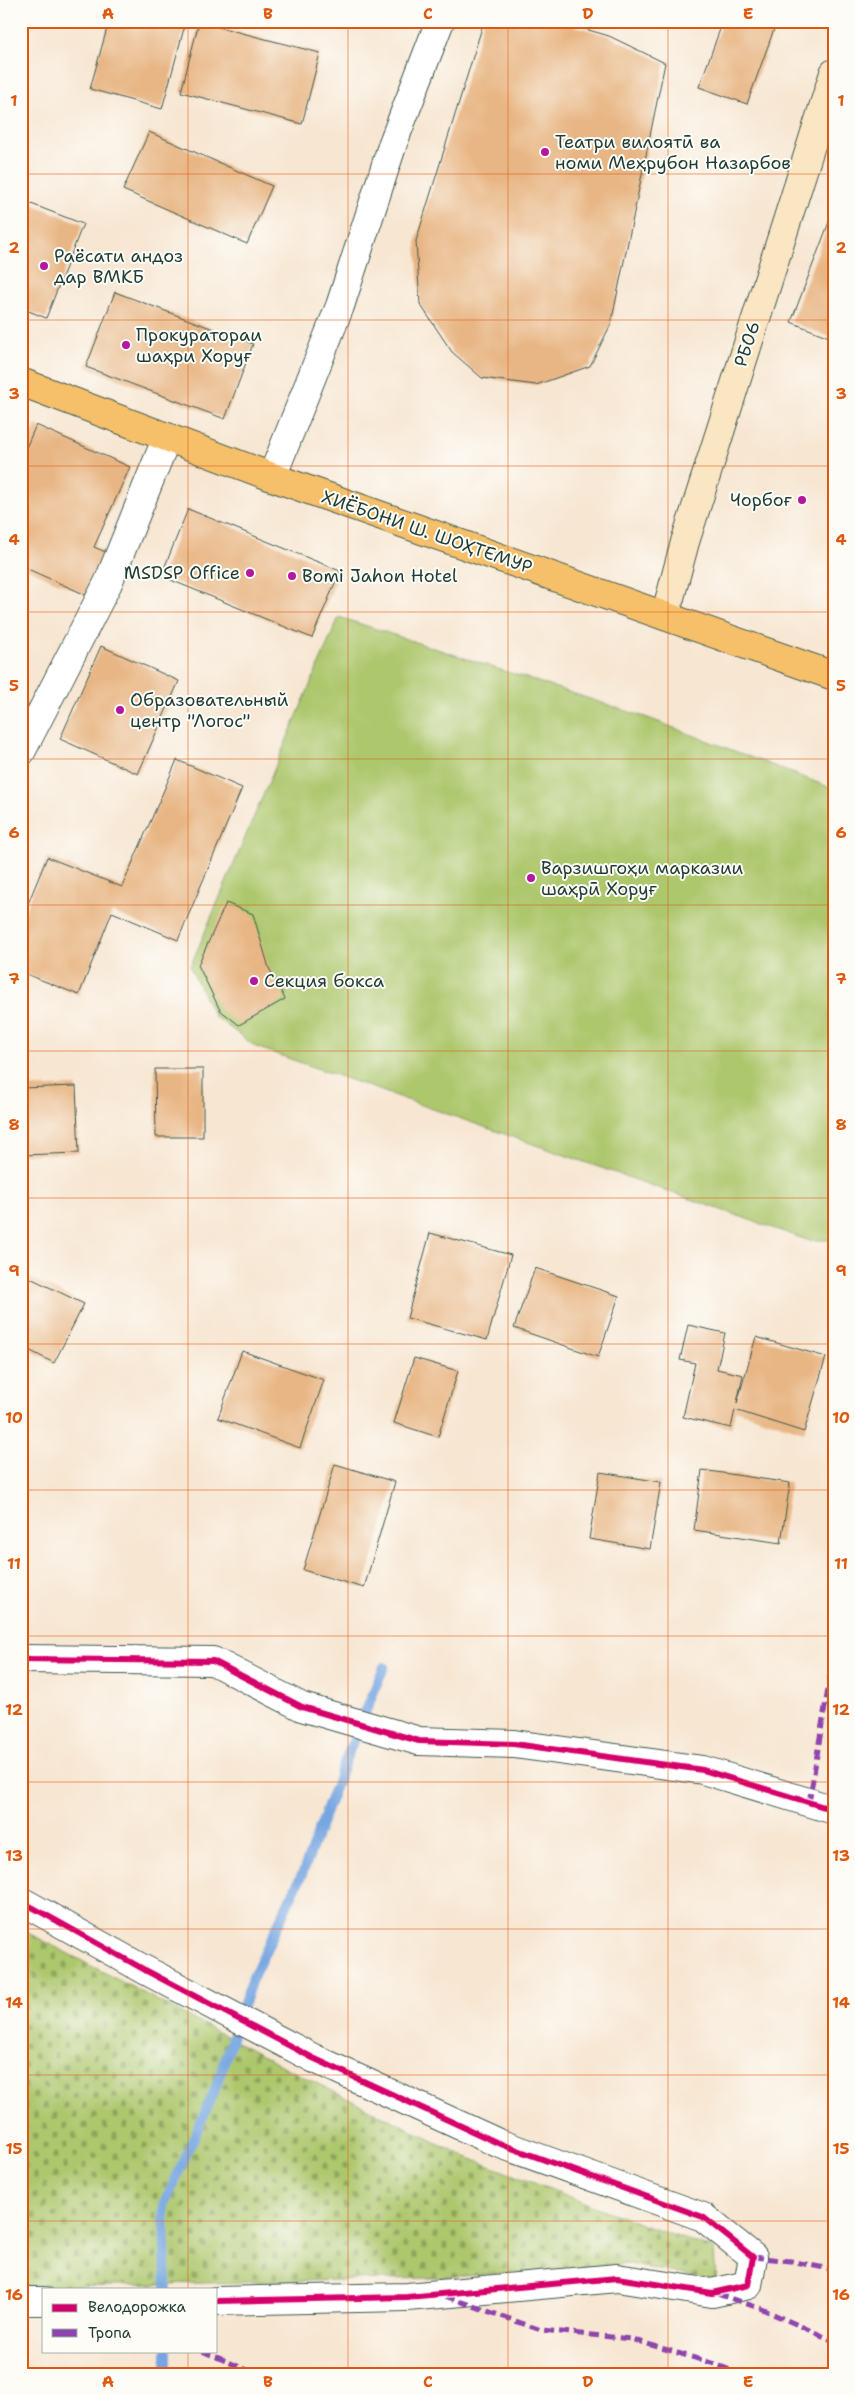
<svg xmlns="http://www.w3.org/2000/svg" width="855" height="2395" font-family="'Shantell Sans',sans-serif">
<defs>
<pattern id="cemetery-stones" width="16" height="16" patternUnits="userSpaceOnUse" patternTransform="scale(1.25)"><rect width="16" height="16" fill="#adc76d"/><path d="M2 7V4a2 2 0 0 1 4 0v3zM10 15v-3a2 2 0 0 1 4 0v3z" fill="#8ca35a"/></pattern>
</defs>
<rect width="100%" height="100%" fill="#fdfcf7"/>
<filter id="ink" filterUnits="userSpaceOnUse"><feTurbulence type="fractalNoise" baseFrequency=".02" numOctaves="2"/><feDisplacementMap in="SourceGraphic" scale="10" xChannelSelector="R" yChannelSelector="G"/><feConvolveMatrix kernelMatrix="1 2 1 2 8 2 1 2 1" color-interpolation-filters="sRGB"/></filter>
<filter id="wash" filterUnits="userSpaceOnUse"><feTurbulence type="fractalNoise" baseFrequency=".0096" numOctaves="4" result="noise"/><feDisplacementMap in="SourceGraphic" scale="20" xChannelSelector="R" yChannelSelector="G"/><feGaussianBlur stdDeviation="1.12" result="paint"/><feColorMatrix in="noise" values="0 0 0 0 0 0 0 0 0 0 0 0 0 0 0 0 0 1.4 0 .05"/><feComposite in="paint" operator="in"/></filter>
<g filter="url(#wash)">
<rect width="100%" height="100%" fill="#f7e6d2"/>
<path fill="url(#cemetery-stones)" stroke="#668250" d="M21,1929L290,2070L464,2156L646,2226L714,2249L716,2281L629,2264L437,2278L21,2287Z"/>
<path fill="#adc76d" stroke="#668250" d="M339,617L648,718L834,789V1240H807L256,1047L214,1016L190,967Z"/>
<g fill="none" stroke-linecap="round" stroke-linejoin="round">
<path stroke="#76a6e1" stroke-width="10" d="M166,2289L164,2205L214,2092L252,1979L303,1872L347,1756L384,1667
M167,2351V2374"/>
</g>
<g id="blocks">
<path fill="#e8b684" d="M21,21H29L25,33L21,32Z
M109,21H186L162,109L90,89Z
M484,21H558L609,36L665,63L611,324L590,366L536,385L482,378L452,352L420,304L416,241Z
M723,21H777L747,104L699,87Z
M199,22L320,53L302,124L181,92Z
M149,132L272,186L247,244L123,190Z
M21,200L83,224L46,318L21,308Z
M834,209V339L791,322Z
M115,292L253,344L225,419L86,367Z
M36,425L130,467L94,547L115,556L95,599L21,566V459Z
M188,509L340,571L312,638L161,576Z
M101,646L179,681L138,774L60,739Z
M177,760L242,788L178,940L112,912L79,995L21,972V921L47,857L122,887Z
M226,903L253,914L269,968L285,999L239,1025L220,1010L198,965Z
M155,1069H203V1137H156Z
M76,1086L79,1153L21,1155V1088Z
M430,1233L511,1255L487,1340L407,1318Z
M535,1268L619,1296L598,1357L514,1328Z
M22,1274L84,1304L54,1363L21,1346Z
M688,1325L725,1333L717,1369L743,1375L737,1403L756,1337L826,1357L804,1432L735,1410L731,1428L683,1417L695,1363L680,1360Z
M242,1351L324,1380L300,1448L218,1418Z
M414,1358L458,1371L438,1437L394,1423Z
M335,1464L395,1482L364,1588L303,1570Z
M702,1470L790,1483L781,1543L694,1530Z
M600,1472L661,1482L650,1549L589,1539Z"/>
</g>
</g>
<g filter="url(#ink)">
<use href="#blocks" fill-opacity="0" stroke="#3f564c" stroke-width="1"/>
<g fill="none" stroke-linecap="round" stroke-linejoin="round">
<defs>
<path id="minor" d="M272,477L340,306L393,143L440,21
M21,752L108,583L167,437
M21,1659L213,1661L302,1707L419,1741L514,1744L703,1770L834,1810
M21,1901L145,1970L313,2058L498,2143L703,2217L753,2257L748,2285L712,2293L617,2278L407,2297L216,2301
M21,2301H44"/>
<path id="secondary" d="M665,616L685,542L834,73"/>
<path id="primary" d="M21,382L272,477L834,676"/>
</defs>
<use href="#minor" stroke="#3f564c" stroke-width="30"/>
<use href="#secondary" stroke="#3f564c" stroke-width="30"/>
<use href="#primary" stroke="#3f564c" stroke-width="30"/>
<use href="#minor" stroke="#fff" stroke-width="28"/>
<use href="#secondary" stroke="#fbe6c4" stroke-width="28"/>
<use href="#primary" stroke="#f6c06b" stroke-width="28"/>
<path stroke="#8e44ad" stroke-width="5" stroke-dasharray="10 5" stroke-linecap="butt" d="M809,1803L833,1659L834,1630
M753,2257L791,2261L834,2270
M717,2294L762,2309L834,2341
M445,2296L541,2330L631,2339L718,2365L740,2374
M202,2351L257,2374"/>
<defs>
<path id="cycleway" d="M21,1659L213,1661L302,1707L419,1741L514,1744L703,1770L834,1810
M21,1901L145,1970L313,2058L498,2143L703,2217L753,2257L748,2285L712,2293L617,2278L407,2297L216,2301"/>
</defs>
<use href="#cycleway" stroke="#fdfcf7" stroke-width="9"/>
<use href="#cycleway" stroke="#d6006c" stroke-width="6"/>
</g>
</g>
<path fill="none" stroke="#de580e" stroke-width="1" stroke-opacity="0.55" d="M188,21V2289M348,21V2374M508,21V2374M668,21V2374M21,174H834M21,320H834M21,466H834M21,612H834M21,759H834M21,905H834M21,1051H834M21,1198H834M21,1344H834M21,1490H834M21,1636H834M21,1782H834M21,1929H834M21,2075H834M21,2221H834M188,2351V2374"/>
<g fill="#b5179e" stroke="#fdfcf7" stroke-width="2">
<circle cx="545" cy="152" r="5"/>
<circle cx="44" cy="266" r="5"/>
<circle cx="126" cy="345" r="5"/>
<circle cx="802" cy="500" r="5"/>
<circle cx="250" cy="573" r="5"/>
<circle cx="292" cy="576" r="5"/>
<circle cx="120" cy="710" r="5"/>
<circle cx="531" cy="878" r="5"/>
<circle cx="254" cy="981" r="5"/>
</g>
<g text-anchor="middle" dominant-baseline="central" stroke-width="4" stroke-linejoin="round" paint-order="stroke">
<g font-size="18" fill="#1f3d34" stroke="#fdfcf7" text-anchor="start">
<text x="555" y="142">Театри вилоятӣ ва<tspan x="555" dy="21">номи Меҳрубон Назарбов</tspan></text>
<text x="54" y="256">Раёсати андоз<tspan x="54" dy="21">дар ВМКБ</tspan></text>
<text x="136" y="335">Прокуратораи<tspan x="136" dy="21">шаҳри Хоруғ</tspan></text>
<text x="792" y="500" text-anchor="end">Чорбоғ</text>
<text x="240" y="573" text-anchor="end">MSDSP Office</text>
<text x="302" y="576">Bomi Jahon Hotel</text>
<text x="130" y="700">Образовательный<tspan x="130" dy="21">центр "Логос"</tspan></text>
<text x="541" y="868">Варзишгоҳи марказии<tspan x="541" dy="21">шаҳрӣ Хоруғ</tspan></text>
<text x="264" y="981">Секция бокса</text>
</g>
<g font-size="18" fill="#1f3d34" stroke="#fdfcf7">
<text transform="translate(747 344) rotate(-72)">РБ06</text>
<text transform="translate(427 532) rotate(19)">ХИЁБОНИ Ш. ШОҲТЕМУР</text>
</g>
</g>
<rect width="855" height="2395" fill="none" stroke="#fdfcf7" stroke-width="55"/>
<rect x="42" y="2288" width="175" height="65" fill="#fdfcf7" stroke="#a4b0a9"/>
<rect x="52" y="2304" width="25" height="8" fill="#d6006c" stroke="#a4b0a9"/>
<text x="88" y="2312" font-size="15" fill="#1f3d34">Велодорожка</text>
<rect x="52" y="2329" width="25" height="8" fill="#8e44ad" stroke="#a4b0a9"/>
<text x="88" y="2338" font-size="15" fill="#1f3d34">Тропа</text>
<rect x="28" y="28" width="800" height="2340" fill="none" stroke="#de580e" stroke-width="2"/>
<g font-size="16" text-anchor="middle" font-weight="bold" fill="#de580e">
<text x="108" y="19">A</text>
<text x="268" y="19">B</text>
<text x="428" y="19">C</text>
<text x="588" y="19">D</text>
<text x="748" y="19">E</text>
<text x="14" y="106">1</text>
<text x="841" y="106">1</text>
<text x="14" y="253">2</text>
<text x="841" y="253">2</text>
<text x="14" y="399">3</text>
<text x="841" y="399">3</text>
<text x="14" y="545">4</text>
<text x="841" y="545">4</text>
<text x="14" y="691">5</text>
<text x="841" y="691">5</text>
<text x="14" y="838">6</text>
<text x="841" y="838">6</text>
<text x="14" y="984">7</text>
<text x="841" y="984">7</text>
<text x="14" y="1130">8</text>
<text x="841" y="1130">8</text>
<text x="14" y="1276">9</text>
<text x="841" y="1276">9</text>
<text x="14" y="1423">10</text>
<text x="841" y="1423">10</text>
<text x="14" y="1569">11</text>
<text x="841" y="1569">11</text>
<text x="14" y="1715">12</text>
<text x="841" y="1715">12</text>
<text x="14" y="1861">13</text>
<text x="841" y="1861">13</text>
<text x="14" y="2008">14</text>
<text x="841" y="2008">14</text>
<text x="14" y="2154">15</text>
<text x="841" y="2154">15</text>
<text x="14" y="2300">16</text>
<text x="841" y="2300">16</text>
<text x="108" y="2387">A</text>
<text x="268" y="2387">B</text>
<text x="428" y="2387">C</text>
<text x="588" y="2387">D</text>
<text x="748" y="2387">E</text>
</g>
</svg>
